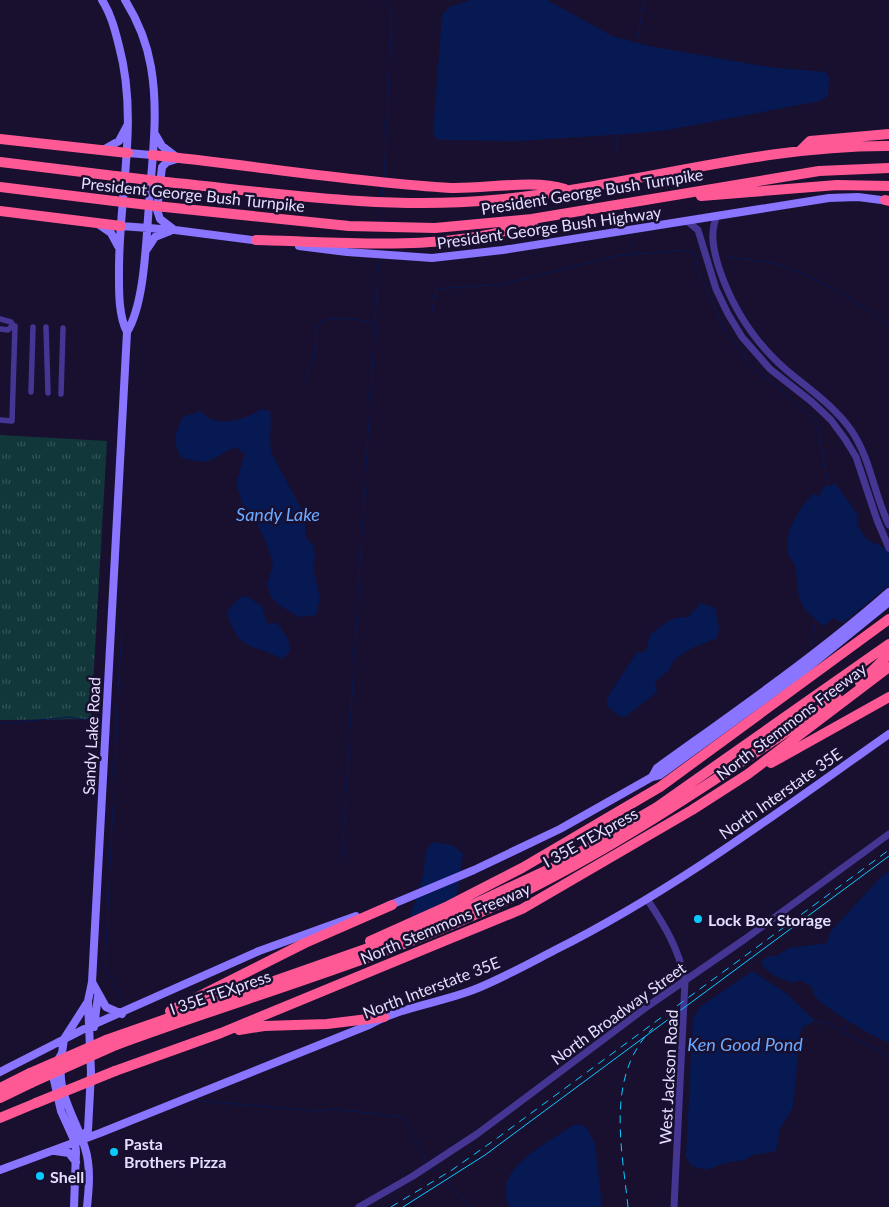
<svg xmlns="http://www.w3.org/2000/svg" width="889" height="1207" font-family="Lato,sans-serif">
<defs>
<pattern id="grass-tufts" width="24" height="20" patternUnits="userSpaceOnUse" patternTransform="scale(1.25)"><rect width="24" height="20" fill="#12373a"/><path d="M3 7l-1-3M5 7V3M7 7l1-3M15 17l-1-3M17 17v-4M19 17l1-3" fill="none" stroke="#345458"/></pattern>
</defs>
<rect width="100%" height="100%" fill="#191030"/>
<path fill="url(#grass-tufts)" d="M0,435L107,441L91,719L0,720Z"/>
<path fill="#061952" d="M471,0H547L612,36L649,46L769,67L825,72L829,77L828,96L820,101L662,131L627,134L517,141L441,140L435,138L433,133L442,15L449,7Z
M261,409L270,411C272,426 268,440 272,454L304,514L306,538L313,545L315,555L313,569L320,597L316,615L299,617L279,605L271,597L267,584L273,565L266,541L251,513L243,505L236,483L245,454L237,448C225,449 218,459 207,461C199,463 189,459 182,458C172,445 175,430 183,417L200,411C205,414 208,419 214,420C229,424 248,418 261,409Z
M836,484L857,514V525L866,539L889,550V585L843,623L834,618L823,626C797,602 799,604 796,570C796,564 790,559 788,553C783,532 800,508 813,494L819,496L824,487Z
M246,596L262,606L267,624L277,623L288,639L290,652L282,659C252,642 239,654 227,612L239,598Z
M701,603L715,608L719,628L717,638L692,648L675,659L668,671L655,682L657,692L625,717L619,716L607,706V698L637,652H643L647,649L650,635C662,626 672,614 687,618Z
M433,842L452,845L463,854L456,901L409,921L422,879L427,848Z
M889,872V1041L887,1042C874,1037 820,1006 814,995C813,993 813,990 812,987L800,980L793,983C781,978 767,975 761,962L769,956H776L789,948L827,943L830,932L883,875Z
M752,971L786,993L815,1021L803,1027L800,1033L793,1107L780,1129L776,1151L753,1155L744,1160L725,1163L706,1170L692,1166L686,1157L693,1017L700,1007Z
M578,1124L586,1127L595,1144L602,1207H509C491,1169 545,1145 570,1127Z"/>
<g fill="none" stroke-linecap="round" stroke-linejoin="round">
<path stroke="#061952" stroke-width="1" d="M381,0L389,6L392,14L384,178
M637,44L644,0
M616,136L617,150
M382,198L383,187
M381,223L382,207
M632,243L635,254L685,250L694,253L698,270L726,333L752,366L817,421L828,485
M727,257C744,260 762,260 777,264C803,270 871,308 889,326
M432,311L436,289L503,284L616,256L634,254
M304,381L314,360L316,333L321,321C337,315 358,320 374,323
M811,651L816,620
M116,722L122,630
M0,724L69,717L99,722
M113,797L117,722
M113,805L105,968L124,1001
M342,858L379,257
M815,1021L829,1024L889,1057
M845,1033L849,1019
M146,1041L148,1045
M197,1098L200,1101L319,1111L334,1109L403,1117L427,1162
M430,1169L436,1171
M444,1179L471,1207"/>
<path stroke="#453693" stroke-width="5.5" d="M0,319L11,322L13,325L8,330L0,329
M46,327L48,393
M31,392L33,327
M61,394L63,328
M0,420L12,421L15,326"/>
<path stroke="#453693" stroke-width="7" d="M717,216C709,233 714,253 720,271C735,314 760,350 796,378C816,394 836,409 851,430C871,459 874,495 889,525
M687,221L698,230L716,289L728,314L742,337L770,369L812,402L831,420L845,439L856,457L877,520L889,548
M647,899C665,926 679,949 685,981L674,1207
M359,1207L413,1176L477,1134L648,1006L745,939L889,834"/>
<path stroke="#8975ff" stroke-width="8" d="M102,0C111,14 115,30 119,46C139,120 119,194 119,269C119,288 118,315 127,332
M155,134L162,146L175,156
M103,150L119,141L127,126
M128,153L152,155
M98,224L111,233L118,246
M121,226L175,230L260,241
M173,229L160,219L157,210L162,167L167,162L177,159
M299,246L347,252L432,258L503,250L829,198L858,197L889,201
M147,249L155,237L170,231
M652,777L660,775L804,671L889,602
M388,906L474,870L560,829L652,777L657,768C736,711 816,656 889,592
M92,982L106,1007L122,1014
M94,1027L98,996
M61,1067C58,1095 77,1122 85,1148C91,1167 89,1188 87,1207
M0,1072L88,1027L259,951L356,916
M80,1138L88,1130L91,1072L88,1001L92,982L127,332C145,303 146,239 149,205C152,159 159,113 151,67C147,43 138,21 125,0
M55,1151L69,1153L76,1162
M0,1170L100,1133L369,1025C401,1007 439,1003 473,990C501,979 528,964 555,950C673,891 781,810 889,734
M74,1207L76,1152L75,1142L61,1111L52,1071L62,1053L64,1039L87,1003"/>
<path stroke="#ff5995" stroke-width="10" d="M0,139L128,153
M800,151L810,141L889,134
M152,155C252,165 351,182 451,188C486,189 533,179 565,189
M0,162L115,176
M166,182C275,193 384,210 493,200C626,188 756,145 889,146
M0,187L114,201
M701,196L837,185L889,186
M885,200L889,201
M165,207L349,226L435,228L532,219L819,171L889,168
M0,211L121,226
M256,240C347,242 445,253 533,223
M860,683L889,654
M771,763L889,697
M370,941L448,906L522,868L660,787L889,619
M170,1011L305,943L392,905
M239,1030L264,1026L327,1024L384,1017
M106,1040L414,932L558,865L657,807L889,644
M116,1045C243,998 376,961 499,904C618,848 728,771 837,698
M115,1071L221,1033L522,909L692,810L748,774L889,667
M0,1088L30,1073
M0,1098L31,1083
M0,1118L36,1103"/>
<path stroke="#0acaff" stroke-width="1" d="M403,1207L485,1155L889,856"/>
<path stroke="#0acaff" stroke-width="1" stroke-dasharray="8 6" stroke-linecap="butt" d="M391,1207L452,1170L496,1139L889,850
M628,1207C622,1148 605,1075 653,1028"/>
<path stroke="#ff5995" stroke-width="10" d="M115,176L166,182
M114,201L165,207
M30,1073L106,1040
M31,1083L116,1045
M36,1103L115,1071"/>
</g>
<g fill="#0acaff" stroke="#191030" stroke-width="2">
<circle cx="698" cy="919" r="5"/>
<circle cx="114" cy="1152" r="5"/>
<circle cx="40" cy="1176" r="5"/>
</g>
<g text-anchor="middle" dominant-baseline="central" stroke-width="5" stroke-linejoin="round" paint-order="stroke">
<g font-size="16" fill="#e6deff" stroke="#191030">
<text transform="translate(592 191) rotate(-9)">President George Bush Turnpike</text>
<text transform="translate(193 194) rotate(6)">President George Bush Turnpike</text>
<text transform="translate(549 227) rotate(-8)">President George Bush Highway</text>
<text transform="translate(791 721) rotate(-37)">North Stemmons Freeway</text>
<text transform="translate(91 736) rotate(-87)">Sandy Lake Road</text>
<text transform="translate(780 793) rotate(-35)">North Interstate 35E</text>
<text transform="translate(590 837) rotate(-29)">I 35E TEXpress</text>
<text transform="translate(445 923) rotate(-23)">North Stemmons Freeway</text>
<text transform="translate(431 987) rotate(-21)">North Interstate 35E</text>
<text transform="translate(220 992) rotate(-19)">I 35E TEXpress</text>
<text transform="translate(618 1013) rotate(-36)">North Broadway Street</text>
<text transform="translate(668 1077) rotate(-87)">West Jackson Road</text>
</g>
<g font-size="16" font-weight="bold" fill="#e6deff" stroke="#191030" text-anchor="start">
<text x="708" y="919">Lock Box Storage</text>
<text x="124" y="1143">Pasta<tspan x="124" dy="18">Brothers Pizza</tspan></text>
<text x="50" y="1176">Shell</text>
</g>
<g font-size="18" font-style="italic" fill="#6caaff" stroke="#191030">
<text x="278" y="514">Sandy Lake</text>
<text x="745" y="1044">Ken Good Pond</text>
</g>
</g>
</svg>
